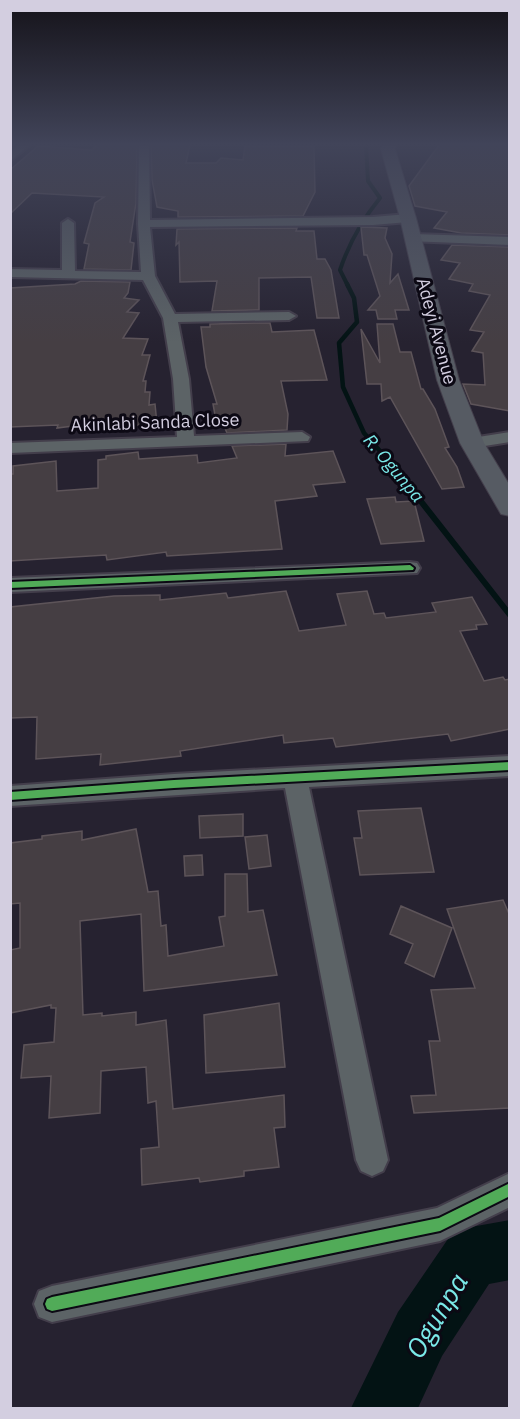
<svg xmlns="http://www.w3.org/2000/svg" width="520" height="1419" font-family="'IBM Plex Sans',sans-serif">
<rect width="100%" height="100%" fill="#262230"/>
<g fill="none" stroke-linecap="round" stroke-linejoin="round">
<path stroke="#031314" stroke-width="4" d="M348,286L340,270C349,243 362,220 380,198L368,181L366,145"/>
<path stroke="#031314" stroke-width="4.5" d="M347,284L354,298L357,322L339,343L343,387L364,433L395,468"/>
<path stroke="#031314" stroke-width="6" d="M394,467L510,615"/>
<path fill="#031314" fill-rule="evenodd" d="M510,1220V1280L489,1284L442,1356L418,1408H351L398,1312L450,1236L471,1227Z"/>
</g>
<path fill="#453e43" stroke="#5d5459" stroke-width="1.5" d="M97,145H137L136,203L130,242L134,243L131,270L84,269L89,244L84,243L95,203L104,197L32,193L10,214V170L38,146L92,150Z
M151,145H190L186,163H216L221,158L243,160L245,146H314L315,192L303,216L178,217V211L157,207L152,180Z
M439,145H510V235L461,233L434,228L447,212L415,206L409,186Z
M361,227L387,228L385,238L392,254L390,283L398,274L409,310H395L397,319H378L376,310H368L380,296L367,255H364Z
M297,228L296,231H314L317,259H325L331,270L339,318H317L311,277L259,278V310L212,311L217,281L180,282L179,242L176,245L177,229Z
M452,245L510,247V411L471,404L463,384L485,385L483,353L472,351L484,332L470,330L490,295L469,291L473,284L449,279L460,263L441,260Z
M81,281L130,282L128,293L124,298L139,300L127,312L139,313L123,338L148,339L142,355H150L143,381H146L145,392H150L149,405L155,404L157,424L105,427L104,422L57,428L58,425L10,427V288L75,284Z
M259,323H270L272,332L314,330L327,380L281,381L288,414L287,430L227,433L224,426H217L213,404H217L206,367L201,327H210V324Z
M377,324H393L400,352H411L421,389H423L435,409L449,447L445,448L457,467L464,487L442,489L390,397L382,401L381,384H367L361,329L380,363Z
M286,444L285,456L333,451L345,482L313,485L317,496L275,501L282,549L167,556L166,552L107,560L106,555L10,561V474H13V466L56,461L57,491L98,488V460L106,459V456L138,452L139,459L197,455L198,463L237,458L232,446Z
M395,497L396,502L414,501L424,541L381,544L367,499Z
M286,591L299,631L346,625L337,594L367,591L374,614L384,613L386,618L436,612L432,603L472,597L487,624L476,625L477,629L460,631L484,681L503,677L505,680L510,679V729L451,741L448,734L336,747L333,738L284,743L283,735L180,751L181,756L100,765L101,754L36,759L37,717L10,718V607L114,596L160,595V600L226,593L228,598Z
M421,808L434,872L360,875L354,838H362L358,811Z
M243,814V836L200,838L199,816Z
M136,829L148,892L158,891L161,926L166,925L168,956L224,946L219,917L225,916V874H247L248,912L263,910L277,975L144,991L141,914L80,921L83,1015L102,1013V1016L136,1012V1025L166,1020L173,1109L284,1095L285,1127L274,1128L279,1167L244,1171V1176L200,1182L199,1178L142,1185L141,1149L159,1147L156,1101L148,1103L146,1067L101,1071L100,1113L49,1118L51,1076L21,1078L24,1045L54,1042L56,1008H51V1005L10,1013V950L20,948V903L10,904V843L42,839V836L82,831V840Z
M267,835L271,866L249,869L245,837Z
M202,855L203,875L185,876L184,856Z
M503,900L510,916V1108L414,1113L411,1096L436,1095L429,1041H440L431,990L475,988L447,909Z
M401,906L452,928L434,977L405,963L413,944L390,934Z
M279,1003L285,1067L206,1073L204,1015Z"/>
<g fill="none" stroke-linecap="round" stroke-linejoin="round">
<defs>
<path id="street" d="M19,145H30L10,161V152Z
M139,145H149L150,220L373,217L408,214L414,218L408,222L373,225L150,227L155,276L175,314L289,312L296,316L289,320L178,322L189,379L194,436L302,432L310,437L308,441L10,453V443L177,437L173,379L163,318L143,280L10,277V269L62,270V223L68,219L74,223L75,271L141,272L138,224Z
M412,234L510,237V245L408,241L406,238Z
M510,432V442L472,448L464,443L472,438Z
M410,562L417,563L420,568L417,573L10,592V578Z
M510,756V776L309,787L388,1160L383,1171L372,1176L361,1171L356,1160L285,788L10,806V786L174,774Z
M510,1173V1207L440,1241L52,1322L39,1317L34,1304L39,1291L52,1286L437,1208Z"/>
<path id="secondary" d="M382,145H396L395,149L416,218L459,380L484,443L510,486V516L501,514L460,443L437,380L400,218L381,149Z"/>
</defs>
<use href="#street" stroke="#433e4b" stroke-width="4"/>
<use href="#secondary" stroke="#433e4b" stroke-width="2"/>
<use href="#street" fill="#5c6366" fill-rule="evenodd"/>
<use href="#secondary" fill="#565b63" fill-rule="evenodd"/>
<defs>
<path id="cycleway" d="M410,565L414,568L413,570L10,588V582Z
M510,762V770L174,788L10,800V792L174,780Z
M510,1183V1196L440,1231L52,1311L47,1309L45,1304L47,1299L52,1297L439,1218Z"/>
</defs>
<use href="#cycleway" stroke="#0c0914" stroke-width="4"/>
<use href="#cycleway" fill="#51ab58" fill-rule="evenodd"/>
</g>
<linearGradient id="sky" x2="0" y2="1"><stop stop-color="#15131a"/><stop offset="0.42" stop-color="#414459"/><stop offset="1" stop-color="#414459" stop-opacity="0"/></linearGradient>
<rect width="520" height="343" fill="url(#sky)"/>
<g text-anchor="middle" dominant-baseline="central" stroke-width="6" stroke-linejoin="round" paint-order="stroke">
<g font-size="18" fill="#d3cee0" stroke="#0c0914">
<text transform="translate(437 331) rotate(75)">Adeyi Avenue</text>
<text transform="translate(155 422) rotate(-2)">Akinlabi Sanda Close</text>
</g>
<g font-size="18" font-style="italic" fill="#7ae9e9" stroke="#0c0914">
<text transform="translate(394 468) rotate(50)">R. Ogunpa</text>
</g>
<g font-size="27" font-style="italic" fill="#7ae9e9" stroke="#0c0914">
<text transform="translate(436 1315) rotate(-59)">Ogunpa</text>
</g>
</g>
<rect width="520" height="1419" fill="none" stroke="#d3cee0" stroke-width="24"/>
</svg>
